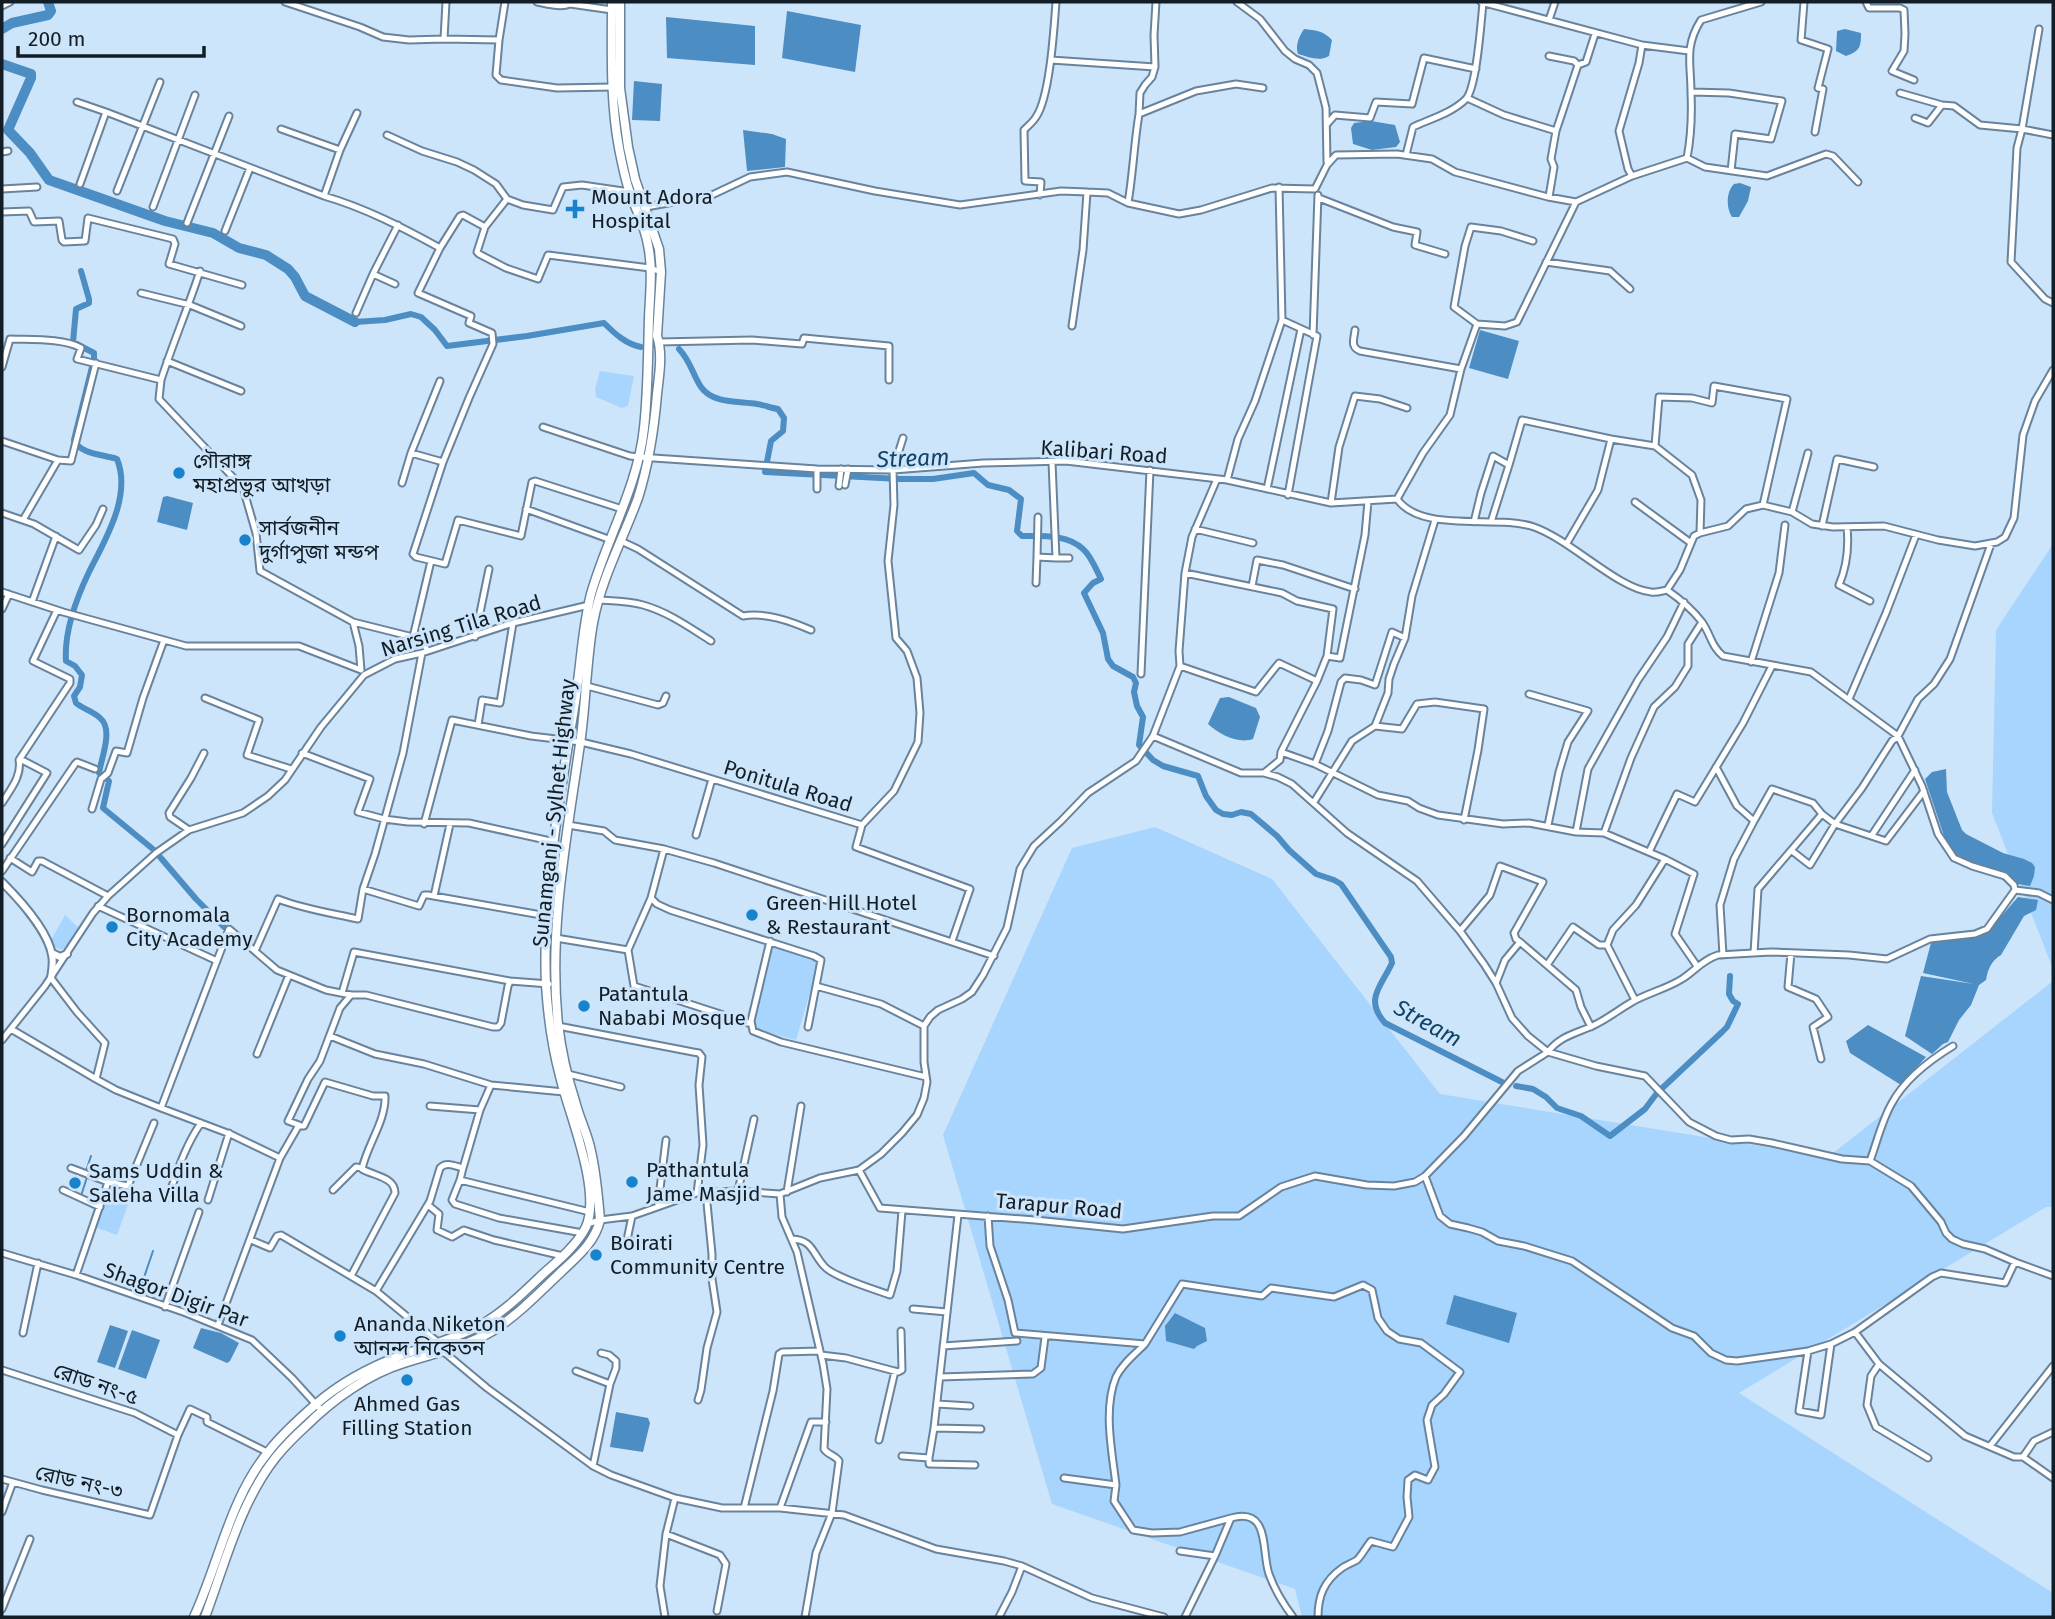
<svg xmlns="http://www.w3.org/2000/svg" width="2055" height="1619" font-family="'Fira Sans','Noto Sans Bengali',sans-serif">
<rect width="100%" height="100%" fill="#cde5fa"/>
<path fill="#a8d5fd" d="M600,371L634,376L628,406L622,408L596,397L595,389Z
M2053,544V969L1992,813L1996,630Z
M1155,827L1272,879L1440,1094L1828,1157L2053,981V1207H2046L1739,1393L2053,1593V1617H1302L1295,1589L1052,1504L943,1135L1072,848Z
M65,915L79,928L65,948L62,950L54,947L51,940Z
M774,945L819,962L796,1040L758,1030L754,1027Z
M116,1184L133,1191L117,1235L95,1227L108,1189Z"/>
<path fill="#4c8dc3" d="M787,11L861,25L855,72L782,58Z
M666,17L755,26V65L667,58Z
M1304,29C1315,30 1324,31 1332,40L1329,56C1319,62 1309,57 1298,54C1295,45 1299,37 1304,29Z
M1845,29L1861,33C1861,47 1860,51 1846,56L1836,51L1837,31Z
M634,81L662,84L660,121L632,120Z
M1371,121L1395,125L1400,142L1396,147L1372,150L1353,144L1351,128L1354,123Z
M743,130L772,134L786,139L785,167L747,171Z
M1740,183L1751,187L1748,201L1739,217H1732C1726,208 1726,192 1734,184Z
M1480,330L1519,341L1508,379L1469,368Z
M167,496L193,503L187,530L157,522L163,497Z
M1229,697L1256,708L1260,717L1253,739C1238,744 1220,735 1208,724L1220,698Z
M1946,769L1947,792L1962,830L1966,834L2003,853L2024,859L2032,863L2035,867L2034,876L2030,886L2018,884L2006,875L1977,865L1953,853L1947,845L1925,779L1932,772Z
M2018,897L2038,900L2036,910L2024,916L2001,955C1991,961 1988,969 1986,980L1979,985L1971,1005L1959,1020L1948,1042L1943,1044L1932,1054L1905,1036L1921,976L1974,984L1923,973L1932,939L1975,937L1990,929Z
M1868,1025L1926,1057L1901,1085L1850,1053L1846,1041Z
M1454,1295L1517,1313L1509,1343L1446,1324Z
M1175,1313L1205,1328L1207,1341L1197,1346L1194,1349L1166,1341L1165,1326Z
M110,1325L128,1331L115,1368L97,1362Z
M201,1328L221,1333L239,1343L230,1361L227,1363L193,1348Z
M132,1330L160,1340L146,1379L118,1369Z
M616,1412L648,1418L650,1423L643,1452L610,1447Z"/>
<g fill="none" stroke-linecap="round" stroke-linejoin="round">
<path stroke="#4c8dc3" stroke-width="2" d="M86,1171L91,1156
M115,1181L119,1165
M131,1189L147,1195
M81,1196L87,1177
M138,1295L153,1251"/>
<path stroke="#4c8dc3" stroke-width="6" d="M81,271L89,299V303L76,309L73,342L94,353V359L74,440C81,455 102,454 117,459C132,496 105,540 89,572C77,597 64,632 66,661L75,666L82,675L80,687L74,696L76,703C83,709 93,711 100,718C114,729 101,759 99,773L109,781L103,808L154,850
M355,322L385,320L411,314L421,317L435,330L447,346L527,336L604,323C615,334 626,344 641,347
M679,349C691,362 692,373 701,387C713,404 738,401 757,404C764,405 771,408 778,409L784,418L783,431L771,441L765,472L900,479H933L974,473L988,485L1009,490L1021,499L1017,531L1022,536C1042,536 1067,534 1083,549C1091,556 1096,569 1101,579L1093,583L1084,593L1103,633L1108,659L1113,666L1133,677L1136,683L1134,692L1137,706L1143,717L1139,745L1153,760L1163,766L1198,776L1206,796L1216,810L1223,814L1232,815L1241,812L1251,814L1277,836L1289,850L1316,874L1334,880L1341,884L1391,957L1392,963C1381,987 1364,999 1385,1023L1502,1082
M160,857L196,899L224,927
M1516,1086L1533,1089L1546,1097L1557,1108L1581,1116L1610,1136L1645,1109L1657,1093L1722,1032L1727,1027L1738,1004L1733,1001L1729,994L1730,976"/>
<path stroke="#4c8dc3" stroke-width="10" d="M2,29L12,23L48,15L51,11L48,2
M2,64L31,74V78L8,130L30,153L49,180L165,221L213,233L239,248L266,255L288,269L295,277L305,296L355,322"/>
<defs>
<path id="minor" d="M285,2L360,27L383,37L409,40L444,39
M446,2L444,39L499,40L496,75L501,80L557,88L613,87
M537,2C548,4 560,8 570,4L612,10
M1237,2L1260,19L1285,51L1295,59L1309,65L1317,73L1326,108L1327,162
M1481,2L1642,45L1689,51
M1804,2L1801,40L1828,49L1818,88L1823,89L1815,132
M1866,2L1869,8H1900L1904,10L1905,34L1904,51L1892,71L1914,80
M2,6L10,2
M1549,20L1555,2
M2039,29L2022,129L2053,135
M499,40L505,2
M1051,60L1155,67
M1578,65L1586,62L1595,34
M1691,92L1729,93L1782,101L1771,139L1735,134L1731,171
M1900,93L1942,105
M1467,98L1504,115L1556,131L1578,65L1574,61L1549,56
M77,102L106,112
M357,113L340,150L324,196C365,208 402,227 440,248L418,293L471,316L469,323L492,333L493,344L469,398L443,462L413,554L416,557L445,564L458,520L521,536L532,482L535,481L622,509
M1139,114L1140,93L1145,85L1152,77L1155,67L1154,35L1156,2
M1915,118L1928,123L1942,105L1954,106L1980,125L2022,129L2017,148L2011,262L2045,299L2053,303
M1327,124L1335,115L1370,118L1376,102L1412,104L1424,58L1476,69
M281,129L340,150
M387,135L422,151L457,162L474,170L496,184L507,199L523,205L553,210L563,187L582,185L630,192
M2,152L8,151
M1406,155L1413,127C1430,119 1452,113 1466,99C1477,87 1481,21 1483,3
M1687,158L1705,167L1767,176L1826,154L1833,156L1858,182
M1632,176L1628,169L1619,131L1639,63L1642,45
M80,184L106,112L324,196
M2,189L37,187
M117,191L160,82
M1040,195L1041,182L1025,181L1024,130C1028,126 1033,122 1036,117C1050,97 1054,28 1056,2
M1549,197L1554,167L1551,159L1556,131
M1319,198L1393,227L1417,232L1415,245L1445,254
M1128,203C1133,174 1134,144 1139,114L1196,91L1236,84L1263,88
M153,207L195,95
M646,207L712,195L750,177L787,172L875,191L960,205L1061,191L1087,192L1108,193L1128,203L1179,214L1201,210L1272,188L1315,189L1327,165L1336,155L1397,154L1432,159L1455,172L1548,197L1576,202L1632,176L1687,158C1691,137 1692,115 1691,93C1691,63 1684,47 1701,20L1761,2
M2,212L29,211L34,222L59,221L62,240L64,242L85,241L88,218L173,239L175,244L169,264L242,285
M187,223L229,116
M485,227L507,199
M225,231L250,168
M440,248L460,216L463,215L485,227L477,252L479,254L506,268L538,279L548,255L650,268L661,272
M1546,262L1610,271L1630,289
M395,284L373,274L398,225
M141,293L190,305L241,326
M356,313L373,274
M1282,320L1317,336L1288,495
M1477,324L1454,307L1465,246L1471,227L1501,231L1533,241
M1072,326L1083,250L1087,192
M1355,330C1354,339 1350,347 1360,351L1461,369
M1313,335L1318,195
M659,342L752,340L802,344L804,338L889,346V380
M167,361L241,391
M2,367L10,339C30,340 63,338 81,348L77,359L161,380L159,399L243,488L256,533L260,571L353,622L413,637L423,642L427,650
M161,380C173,343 188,308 200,271
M543,427L630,456L639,457L817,469L893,470L983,463L1066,461L1227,480L1331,503L1397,499
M2,441L58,460L71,461L96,363
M1655,446L1659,397L1692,398L1712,403L1714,386L1787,399L1763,505
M411,453L443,462
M1052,462L1056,558H1069
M817,469V489
M1227,480L1238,439L1255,401L1282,320L1279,187
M402,483L411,453L440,381
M845,485L848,469
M839,486L841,469
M1267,489L1301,329
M1397,499C1422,534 1496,514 1534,527C1571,540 1618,589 1651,592C1656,593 1662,591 1667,590L1680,570L1694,536L1700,533L1728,526L1746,509L1763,505L1792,512L1812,524L1833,527L1884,526L1938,540L1975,546L1997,542L2005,537L2014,518L2023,435L2035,401L2053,370
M1397,499L1423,453L1450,415L1461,369L1477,324L1505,326L1517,322L1576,202
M1635,502L1691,543
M1331,503L1339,447L1355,396L1380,399L1407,408
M526,509L611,540
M1792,512L1808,453
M2,513L34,524L79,550L96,525L103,509
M1038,517L1037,557L1056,558
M23,520L58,460
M1474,522L1481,493L1493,456L1509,465L1522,420L1611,439L1655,446L1692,475L1701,500L1700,533
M1491,522L1509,465
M1822,526L1837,459L1874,467
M1847,527C1849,547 1847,566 1839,585L1870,601
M1195,529L1253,543
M621,541L638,549L743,616C765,612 790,621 811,630
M1567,543L1598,490L1611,439
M1185,573L1282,593L1297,601L1333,609L1327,656L1317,681L1281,752L1280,760L1264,773
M1036,583L1037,557
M1252,586L1257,560L1283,565L1355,589
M1667,590C1680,599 1692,609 1702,622C1711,635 1711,646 1723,656L1811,672L1898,736L1922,786L1938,834L1954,858L1972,866L2005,876L2014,885L2015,890
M2,592L63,612L186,646H299L361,670L359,646L353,622
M599,600C613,601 629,601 643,605C668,612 689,627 711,641
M32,602L56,536
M2,609L9,594
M413,637L431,561
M475,637L489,569
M1327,656L1340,658L1365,535L1368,501
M1751,662L1779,573L1785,525
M1180,666L1256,692L1279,663L1317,681
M1141,674L1150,470
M587,686L658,705L663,703L666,696
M1529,694L1588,711L1568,742L1559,772L1548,825
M205,698L259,720L247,755L291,769
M1849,699L1886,613L1916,535
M478,725L482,700L500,703L513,623
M1375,726L1402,729L1417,704L1435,702L1484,709L1478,750L1464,820
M1153,736L1241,773H1264L1278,777L1292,784L1347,833L1417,881L1460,931L1484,964L1496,983L1512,1018L1528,1036L1548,1052C1559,1037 1574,1034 1590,1027C1605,1021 1618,1010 1632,1002C1648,993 1666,989 1682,979C1695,971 1702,960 1718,955L1771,952L1849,955L1887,959L1930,939L1975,934L1987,929L2015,890L2039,893L2053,900
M1281,752L1315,764L1378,795L1408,801L1419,808L1438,815L1503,824L1529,823L1576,832L1604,833L1665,859L1636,905L1613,930L1607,945L1635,1000
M302,753L370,779L358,812L384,819L408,822L469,823L555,842
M1315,764L1328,731L1341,682L1345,678L1361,680L1375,685L1392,632L1405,638
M1716,767L1737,806L1754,821L1734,859L1720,905L1723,955
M1314,802L1352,741L1375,726L1388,693L1389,679L1394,664L1405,638L1412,596L1435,520
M2,803C10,790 22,776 19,760L70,683V679L33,661L57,610
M92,809L101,779L108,773L116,751L127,753L143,698L164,640
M1754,821L1772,789L1813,803L1822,814L1835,824L1886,841L1924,791
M424,824L452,720L531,736L581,742L631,754L862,825
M568,825L604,831L615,840L664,849L714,863L994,956
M862,825L894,791L918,742L920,713L917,678L907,651L896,638L888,561L894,505L893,470L903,438
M862,825L856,847L970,889L952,941
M189,830L170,817L169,813L191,778L204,753
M1576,832L1588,769L1638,680L1667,637L1684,602
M1604,833L1631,758L1654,707L1675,687L1688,666V644L1702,622
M696,835L712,779
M1872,835L1915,770
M2,844L47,773L24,761L19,760
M664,849L651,898L657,904L670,910L814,956L821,960L816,986L881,1004L924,1026
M1792,851L1810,865L1835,824L1862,788L1892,741L1898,736L1918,699L1934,684L1950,659L1991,544
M1649,852L1677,794L1695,802L1743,723L1772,666
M10,858L32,872L38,861H42L108,896
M1665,859L1694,874L1675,934L1697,966
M2,871L75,764L77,762L95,769
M363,889L419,906L424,895H428L547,916
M434,896L450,824
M98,906L217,961
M1460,931L1490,895L1500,866L1543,882L1514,933L1516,939L1520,942L1505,960L1496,983
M556,938L628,950L651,898
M770,941L751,1021L753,1031L781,1042L926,1077
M1520,942L1576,990L1581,1007L1591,1027
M628,950L634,986L748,1023
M255,951L278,899C303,909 331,913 358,919L363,889L375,854L403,753L422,653
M1754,953L1758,889L1822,814
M1791,953L1788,987L1816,999L1828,1017L1813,1027L1821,1059
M1547,965L1573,927L1599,945H1607
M51,978L77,1012L105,1043L96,1079L116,1090L161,1108
M342,993L354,952L510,981
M558,1026L693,1052L699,1053L702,1057L699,1085L703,1145L697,1193
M808,1027L816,986
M11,1029L96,1079
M330,1036L375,1054L424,1064L491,1085L564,1092
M2,1040L45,986L93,913L108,896L156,853L189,830L243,813L268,796L285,780L321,727L364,675L395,659L422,653L513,623L589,605
M257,1054L289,975
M568,1074L621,1087
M430,1106L480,1110
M298,1126H304L325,1082L373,1096H385C386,1121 367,1145 362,1169C374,1176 395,1177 395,1193L351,1276
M280,1158L230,1134L161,1108L229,929L277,970L326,990L351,995H366L493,1027H498L501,1023L508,986L510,981L549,984
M1870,1161C1877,1142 1882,1120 1892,1103C1905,1079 1930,1060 1953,1046
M71,1168L108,1182
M463,1168L480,1110L491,1085
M859,1170L880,1208L1035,1220L1123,1229L1213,1216H1239L1281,1187L1315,1176L1367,1185L1394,1186L1415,1182L1425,1176L1464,1136L1518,1071L1548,1052L1596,1066L1645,1076L1689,1122L1716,1136L1731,1140L1749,1139L1772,1143L1842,1159L1870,1161L1911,1186L1941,1222L1946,1233L1952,1239L1963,1244L1985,1249L2015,1262L2053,1276
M1425,1176L1440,1216L1450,1224L1468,1228L1482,1232L1498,1241L1524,1246L1572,1261L1672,1328L1694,1336L1711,1353L1726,1360L1737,1361L1808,1351L1831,1344L1855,1332
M460,1180L452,1200L455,1204L499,1218L583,1233
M63,1190L100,1207
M333,1190L356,1167L362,1168
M738,1191L754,1119
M787,1192L801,1106
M780,1194L782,1217L797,1252L823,1364L827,1389L824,1449C828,1455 835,1455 839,1461L832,1513L816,1553L805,1617
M168,1198C177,1172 185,1146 201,1123
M208,1200L229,1133
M428,1205L439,1214L437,1230L452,1237L464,1230L494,1240L563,1256
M658,1205L666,1140
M632,1216L627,1240L656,1248
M988,1216L990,1246L1008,1300L1015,1333L1145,1344L1182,1284L1262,1296L1271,1288L1334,1297L1363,1285L1372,1290L1378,1318L1387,1331L1399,1339L1421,1343L1460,1372L1444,1394L1432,1405L1427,1420L1435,1467L1428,1480L1415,1475L1408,1480L1407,1497L1409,1517L1393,1547L1371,1541C1366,1547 1362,1555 1357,1560C1352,1563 1346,1565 1342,1568C1324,1581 1318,1596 1318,1617
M587,1224L600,1220L632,1216L697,1193L738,1191L780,1194L820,1178L859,1170L881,1154L902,1133L917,1115L924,1098L927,1082L924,1062V1026L930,1017L938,1010L962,999L972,992L983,975L1007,928L1020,869L1034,846L1061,821L1088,793L1136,761L1153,736L1180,666L1179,651L1185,573L1192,537L1217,479
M792,1239C813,1240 812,1253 824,1266C833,1277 876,1290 890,1295L897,1271L902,1211
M251,1240L270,1248L277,1236L281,1235L376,1291L439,1343L444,1352L487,1388L593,1466L611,1475L675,1498L722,1508H780L844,1515L936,1549L1004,1561L1022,1566L1092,1598L1164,1617
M2,1253L76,1275L186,1313L252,1340L292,1378L322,1411
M2015,1262L2005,1283L1941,1273L1932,1277L1855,1332L1879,1364L1965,1436L2014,1457H2023L2034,1441L2053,1432
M76,1275L108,1182L128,1186L154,1123
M376,1291L430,1201L440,1168C446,1161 455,1166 463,1168L460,1180L590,1212
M165,1307L199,1212
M913,1309L947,1312
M218,1325L280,1158L299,1125L288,1121L308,1079L320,1061L340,1008L351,995
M23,1333L38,1263
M943,1346L1017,1341
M1808,1351L1799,1411L1821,1415L1831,1344
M601,1353L609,1355L616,1361V1368L610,1384
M821,1355L846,1358L898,1372L902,1370L901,1331
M1879,1364L1871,1376L1867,1405L1876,1427L1928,1458
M2,1370L135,1413L178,1435
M576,1371L610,1384L593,1466
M940,1377L1033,1374L1041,1368L1045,1337
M698,1400L701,1390L707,1348L717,1312L712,1279V1254L706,1193
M937,1404L970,1406
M934,1428L981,1429
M879,1440L895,1371
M1990,1446L2053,1366
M902,1456L929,1458L934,1428L958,1215
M2023,1457L2053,1478
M929,1458V1464L975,1465
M1064,1478L1116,1485L1114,1501L1133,1530L1152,1533L1180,1532L1231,1518L1215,1556
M2,1479L42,1490L150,1515L178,1435L190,1409L207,1417V1422L267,1452
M1116,1485C1112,1451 1103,1409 1116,1377C1122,1364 1135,1354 1145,1344
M744,1508L773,1391L779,1354L782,1352L820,1351
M780,1508L811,1422H826
M2,1512L13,1482
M1231,1518C1271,1507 1261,1551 1269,1574C1274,1588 1284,1605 1293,1617
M666,1534L720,1555L726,1564L717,1611
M1180,1551L1215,1556L1185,1617
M2,1609L30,1539
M665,1617L660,1586L666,1534L675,1498
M999,1617L1012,1592L1022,1566"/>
<path id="tertiary" d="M2,882C19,899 48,931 52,955C54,963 52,971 51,978
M52,953L60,957L67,954"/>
<path id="primary" d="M194,1617C219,1563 230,1498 269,1451C282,1434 299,1419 315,1405C340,1383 370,1367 402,1355C428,1346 454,1339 479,1326C503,1313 523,1293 543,1274C558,1261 577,1245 586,1227C602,1190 569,1115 560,1076C552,1046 548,1016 546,985C542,890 560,795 575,702C581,667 582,629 591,594C607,538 638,486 644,428C648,392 648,354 649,318C650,294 653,268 648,245C645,226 636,210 630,193C625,179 622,163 619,148C610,100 612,50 612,2
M205,1617C225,1564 240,1502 276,1457C285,1446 296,1435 306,1426C332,1400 368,1374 404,1363C434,1353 466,1347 494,1330C519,1314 541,1291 562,1271C578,1256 595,1242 600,1220C598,1195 596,1171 590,1147C586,1131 579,1117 575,1101C567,1077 561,1049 558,1024C548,930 567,836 580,744C586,704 586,662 593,623C601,579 623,539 638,498C649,463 654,430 657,394C659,376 663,353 657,336L661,272L659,249L635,179L628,147L620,88V2"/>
</defs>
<use href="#minor" stroke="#68839b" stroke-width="9"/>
<use href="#tertiary" stroke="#68839b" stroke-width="10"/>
<use href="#primary" stroke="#68839b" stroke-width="11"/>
<use href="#minor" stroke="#fff" stroke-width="5"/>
<use href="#tertiary" stroke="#fff" stroke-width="6"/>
<use href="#primary" stroke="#fff" stroke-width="8"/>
</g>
<g fill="#1883cd" stroke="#cde5fa" stroke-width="2.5">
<path d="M571.5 198.5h7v7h7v7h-7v7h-7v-7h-7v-7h7z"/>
<circle cx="179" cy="473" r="7"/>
<circle cx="245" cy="540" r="7"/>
<circle cx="752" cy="915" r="7"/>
<circle cx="112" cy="927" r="7"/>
<circle cx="584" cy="1006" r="7"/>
<circle cx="632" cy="1182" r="7"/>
<circle cx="75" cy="1183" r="7"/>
<circle cx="596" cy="1255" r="7"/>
<circle cx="340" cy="1336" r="7"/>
<circle cx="407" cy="1380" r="7"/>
</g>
<g text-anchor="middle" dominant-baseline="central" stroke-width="6" stroke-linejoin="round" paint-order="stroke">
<g font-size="21" fill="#121d26" stroke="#cde5fa" text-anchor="start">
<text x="591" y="197">Mount Adora<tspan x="591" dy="24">Hospital</tspan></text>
<text x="193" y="461">গৌরাঙ্গ<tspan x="193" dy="24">মহাপ্রভুর আখড়া</tspan></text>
<text x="259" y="528">সার্বজনীন<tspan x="259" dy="24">দুর্গাপুজা মন্ডপ</tspan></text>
<text x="766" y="903">Green Hill Hotel<tspan x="766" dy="24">&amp; Restaurant</tspan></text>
<text x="126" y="915">Bornomala<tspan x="126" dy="24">City Academy</tspan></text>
<text x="598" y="994">Patantula<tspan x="598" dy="24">Nababi Mosque</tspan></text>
<text x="646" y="1170">Pathantula<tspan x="646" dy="24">Jame Masjid</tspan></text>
<text x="89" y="1171">Sams Uddin &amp;<tspan x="89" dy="24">Saleha Villa</tspan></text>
<text x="610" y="1243">Boirati<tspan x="610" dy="24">Community Centre</tspan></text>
<text x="354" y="1324">Ananda Niketon<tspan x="354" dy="24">আনন্দ নিকেতন</tspan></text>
<text x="407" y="1404" text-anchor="middle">Ahmed Gas<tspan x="407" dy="24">Filling Station</tspan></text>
</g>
<g font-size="21" fill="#121d26" stroke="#cde5fa">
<text transform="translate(1104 452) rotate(4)">Kalibari Road</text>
<text transform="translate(461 626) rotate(-17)">Narsing Tila Road</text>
<text transform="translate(788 786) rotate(17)">Ponitula Road</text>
<text transform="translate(554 813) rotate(-84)">Sunamganj - Sylhet Highway</text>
<text transform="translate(1059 1206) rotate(5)">Tarapur Road</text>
<text transform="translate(176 1295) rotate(20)">Shagor Digir Par</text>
<text transform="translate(96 1384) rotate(19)">রোড নং-৫</text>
<text transform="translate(79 1482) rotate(13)">রোড নং-৩</text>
</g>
<g font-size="23" font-style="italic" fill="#114267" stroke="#cde5fa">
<text transform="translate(913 458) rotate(-2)">Stream</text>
<text transform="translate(1428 1023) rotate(29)">Stream</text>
</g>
</g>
<rect width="2055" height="1619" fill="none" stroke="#121d26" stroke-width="7"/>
<path d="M18 46v10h186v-10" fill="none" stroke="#121d26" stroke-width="3.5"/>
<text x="28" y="46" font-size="21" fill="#121d26" stroke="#cde5fa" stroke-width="5" paint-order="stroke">200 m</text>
</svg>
